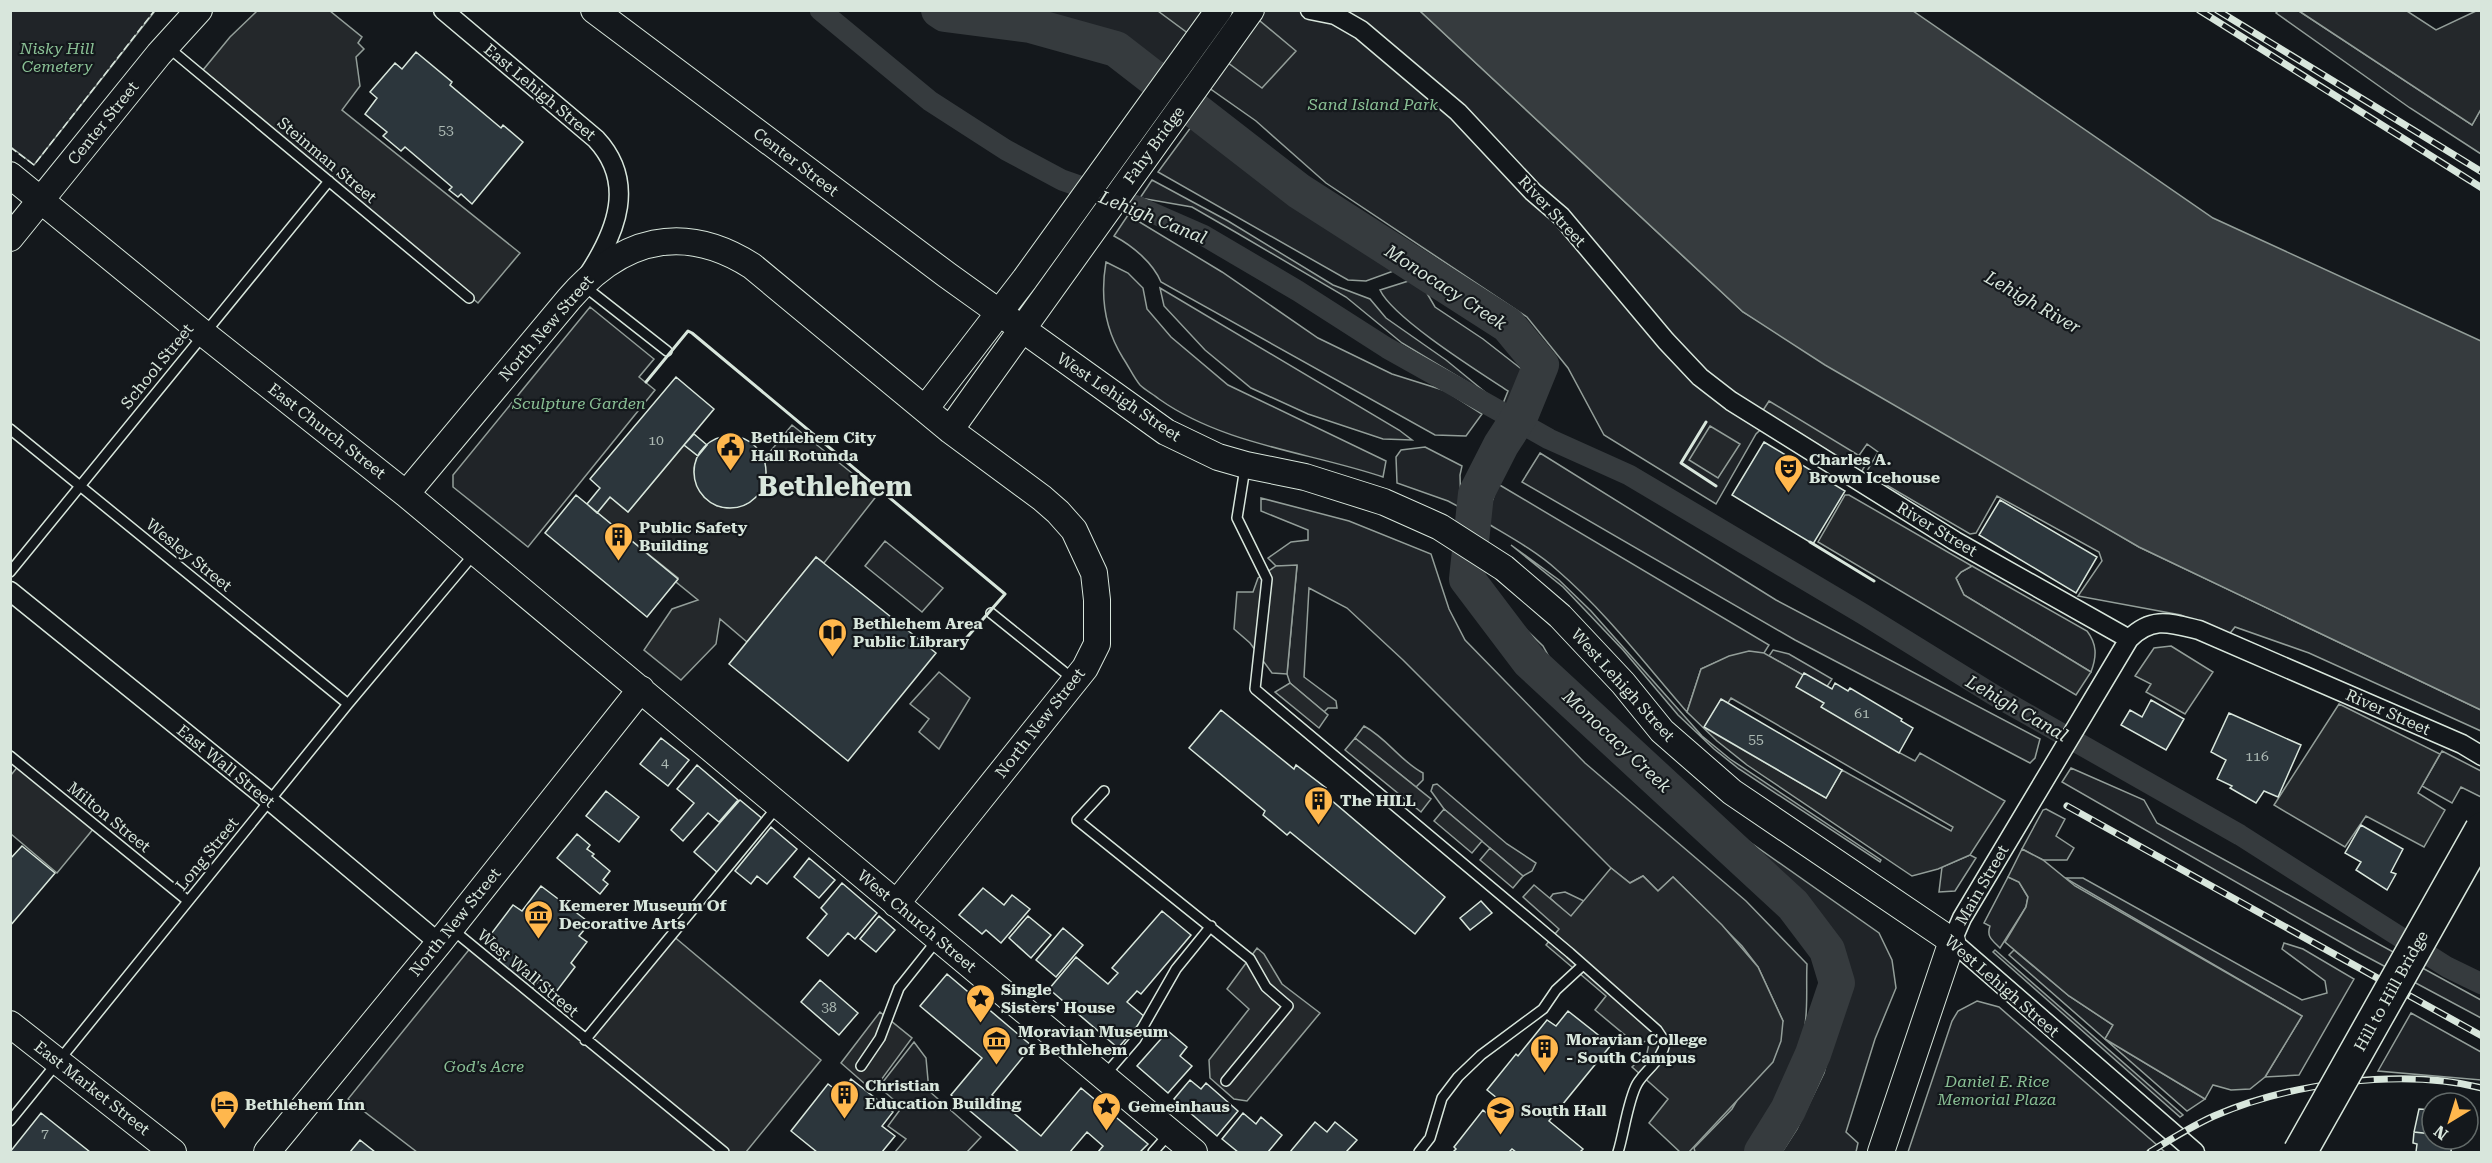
<svg xmlns="http://www.w3.org/2000/svg" width="2492" height="1163" font-family="'Roboto Serif',serif">
<rect width="100%" height="100%" fill="#14181c"/>
<path fill="#202428" stroke="#939e99" stroke-width="1.5" d="M10,11H155L34,165L11,147Z
M963,11H1420L1743,312L2139,547L2481,710V731L2309,653L2235,627L2227,637L2181,615L2078,596L2102,561L2099,552L1997,496L1976,533L1970,534L1866,473L1878,452L1867,444L1853,464L1774,417L1756,434L1716,504L1604,435L1568,368L1527,317L1326,183L1256,121L1189,74L1106,41Z
M2278,11H2299L2472,125L2481,109V154L2410,108L2276,13Z
M1194,123L1260,168L1299,208L1351,233L1399,269L1366,281L1348,280L1158,172Z
M1152,180L1228,221L1333,285L1370,299L1386,318L1446,360L1490,396L1402,343L1346,297L1237,233L1192,207L1140,198Z
M1128,215L1222,272L1318,338L1392,374L1446,391L1482,414L1466,436L1435,435L1161,282C1153,263 1133,246 1114,236Z
M1106,262L1128,273L1143,288L1147,309L1171,337L1228,385L1386,461L1383,477C1309,452 1224,445 1159,399C1153,394 1145,390 1140,385C1134,378 1129,367 1123,358C1104,328 1100,297 1106,262Z
M1418,278L1435,307L1483,339L1524,371L1523,394L1509,411L1502,406L1508,391C1479,372 1393,318 1380,290Z
M1160,288L1399,430L1412,440L1383,439L1308,414L1251,388L1205,350L1164,306Z
M590,307L654,359L639,377L655,390L528,547L453,487V475Z
M1425,447L1462,466L1460,475L1461,508L1448,501L1397,483L1396,457L1401,450Z
M1540,453L1776,600L2040,739L2035,758L2030,763L1795,640L1522,482Z
M1498,484L1769,645L1764,653C1740,650 1723,659 1701,669L1687,712C1645,664 1606,612 1557,570C1536,551 1510,537 1485,522Z
M1261,498L1349,521L1431,554L1449,609L1465,640L1585,763L1746,901L1807,964C1806,984 1808,1005 1805,1025C1800,1062 1771,1122 1749,1152H1695L1694,1148L1732,1109L1783,1021L1758,967L1742,946L1673,877L1658,891L1643,876L1630,883L1611,868L1403,660L1347,608L1309,588L1304,677L1336,701L1337,708H1328L1324,712L1290,683L1287,674L1297,566H1276L1268,558L1291,542L1308,540V530L1261,511Z
M885,541L943,588L922,612L865,566Z
M1511,545L1559,580L1591,611L1702,736L1730,759L1881,860L1880,862L1739,769L1714,749L1678,715L1623,650L1563,587Z
M1972,566L2087,631C2097,644 2097,656 2091,672L1964,595L1956,578L1961,572Z
M1503,607L1543,646L1557,671L1690,800L1879,933L1892,960L1896,988L1875,1039L1846,1132L1858,1143L1856,1152H1782L1797,1129L1824,1073L1843,1003L1846,965L1827,923L1765,865L1663,779L1532,651Z
M1773,650L1789,654L1832,679L1826,688L1769,656Z
M939,672L970,698L939,749L919,732L929,719L910,704Z
M1364,726C1388,739 1400,761 1423,773V780L1416,787L1355,738Z
M2442,751L2481,771V797L2461,787L2452,803L2422,786Z
M2071,768L2144,800L2157,823L2481,1000V1018L2356,951L2062,782Z
M1437,784L1507,844L1536,863L1532,871L1523,876L1444,809L1431,791L1433,785Z
M2046,809L2065,819L2056,836L2074,848L2067,860H2043L2022,849L2043,810Z
M1970,855L1976,858L1955,891L1939,892L1942,867Z
M2008,877L2019,882L2028,897L2026,907L2000,948C1993,941 1986,937 1990,926L1984,923Z
M2065,878H2083L2302,1000L2327,993L2325,981L2282,949L2284,943L2303,949L2354,979L2299,1075L2265,1077L2302,1016Z
M1565,892L1584,901L1571,917L1550,898L1553,894Z
M472,946L724,1152H417L348,1099Z
M1995,950L2183,1115L2180,1117L1993,952Z
M2014,950L2069,996L2113,1025L2105,1039L2205,1099L2187,1111L2009,955Z
M1977,1001L1999,1007L2165,1152H1908L1952,1021L1958,1011Z
M2411,1013L2481,1052V1080L2378,1071Z
M914,1042L926,1058L929,1091L981,1137L967,1152H895L906,1139L888,1126L902,1107L879,1087Z"/>
<path fill="#24282b" stroke="#939e99" stroke-width="1.5" fill-rule="evenodd" d="M257,11H330L362,37L358,43L364,49L356,57L360,86L342,110L520,253L478,303L203,70L230,37Z
M1158,11H1248L1296,51L1262,88Z
M2299,11H2407L2436,30L2476,11H2481V109L2472,125Z
M1769,401L1868,461L1857,479L1758,418Z
M792,425L878,494L824,563L816,557L747,642L720,619L716,644L681,680L644,650L672,609L698,600L676,582L678,578L597,513L610,497L628,512L684,445L698,456L694,468L695,479L704,497L717,506L727,508L746,504L754,498L763,486L766,476L764,459Z
M1710,426L1740,444L1718,478L1689,460Z
M1845,495H1849L1972,566L1961,572L1956,578L1964,595L2091,672L2076,695L1818,542Z
M1297,565L1287,674L1272,673L1250,643L1234,629L1237,592H1253L1258,578L1276,566Z
M2171,646L2213,672L2185,714L2146,692L2151,684L2135,676L2154,648Z
M1749,651L1764,653L1826,688L1898,752L1915,761L1920,753L2005,801L1970,855L1938,869L1912,876L1747,765L1717,741L1687,712L1701,669L1729,656ZM1731,698L1953,827L1951,831L1842,770L1826,798L1705,728L1721,700L1728,703Z
M1290,683L1328,715L1319,728L1275,692Z
M2339,704L2440,754L2418,793L2445,810L2424,847L2366,816L2345,847L2274,805Z
M1355,738L1431,799L1421,812L1345,750Z
M19,765L94,828L57,873L11,834V775Z
M1444,809L1482,841L1472,853L1434,821Z
M1490,848L1523,876L1513,888L1480,860Z
M2022,849L2043,860L2075,886L2302,1016L2265,1077L2250,1089L2231,1090L2213,1085L2205,1099L2105,1039L2113,1025L2069,996L2005,942L2026,907L2028,897L2019,882L2008,877Z
M1611,868L1630,883L1643,876L1658,891L1673,877L1722,925L1758,967L1783,1021L1781,1041L1773,1062L1689,1152H1680L1649,1123L1668,1099L1632,1067L1647,1053L1650,1039L1637,1045L1595,1010L1606,996L1546,945L1559,929L1523,897L1534,885L1571,916Z
M672,935L821,1060L746,1152H723L585,1040Z
M1257,948L1264,954L1282,984L1320,1013L1247,1101L1234,1099L1210,1078L1209,1060L1249,1009L1227,989Z
M880,1012L912,1038L873,1091L841,1063Z"/>
<path fill="#363b3e" stroke="#939e99" stroke-width="1.5" d="M1420,11H1913L2213,218L2481,341V710L2139,547L1825,365L1743,312Z"/>
<g fill="none" stroke-linecap="round" stroke-linejoin="round">
<path stroke="#363b3e" stroke-width="21" d="M820,10L930,101L1006,150L1062,180L1139,207L1203,235L1298,291L1387,348L1478,399L1549,439L1629,475L1863,614L1997,697L2240,835L2447,967L2482,984"/>
<path stroke="#363b3e" stroke-width="36" d="M939,10L945,14L1030,25L1116,49L1299,191L1508,325L1541,365L1521,414L1501,445L1476,494L1467,579L1529,661L1793,905L1827,950L1837,983L1813,1054L1788,1110L1762,1152"/>
</g>
<path fill="#2c363c" stroke="#d8e6dc" stroke-width="1.5" d="M416,52L452,82L450,85L501,128L503,125L523,142L472,204L461,194L458,197L449,190L452,187L405,147L401,151L383,136L387,132L365,114L377,98L370,92L395,63L402,69Z
M676,377L714,409L628,512L610,497L597,513L587,504L600,488L590,479Z
M694,434L707,445L698,456L684,445Z
M694 472a36 36 0 1 1 72 0a36 36 0 1 1-72 0Z
M1764,442L1845,491L1813,544L1732,495Z
M576,495L678,579L647,617L545,533Z
M2000,500L2097,557L2076,593L1979,535Z
M816,557L936,653L848,761L729,664Z
M1804,673L1832,689L1835,683L1848,691L1850,688L1902,719L1901,721L1913,728L1899,753L1821,707L1824,703L1796,687Z
M1721,699L1842,770L1826,798L1704,727Z
M2151,700L2184,719L2166,750L2121,725L2130,710L2142,717Z
M1221,710L1294,769L1296,765L1326,788L1323,793L1445,897L1415,934L1290,832L1287,835L1263,815L1265,811L1189,748Z
M2229,713L2301,745L2278,797L2264,791L2256,803L2230,788L2232,786L2217,779L2226,760L2211,752Z
M661,738L689,760L668,786L640,764Z
M697,765L738,800L719,822L708,813L683,841L671,830L694,803L677,789Z
M606,791L639,817L619,842L586,816Z
M740,800L764,820L718,873L694,852Z
M2361,825L2403,849L2391,872L2396,874L2387,890L2356,870L2361,862L2345,853Z
M771,827L797,849L767,884L757,876L751,884L735,871Z
M577,834L590,845L587,849L594,854L592,856L610,871L603,880L608,884L600,894L557,858Z
M22,846L55,873L10,926V859Z
M809,858L835,880L819,898L794,877Z
M842,883L877,913L855,939L848,933L828,956L807,938L827,914L821,908Z
M541,886L590,923L579,936L587,942L571,963L575,967L556,992L540,979L532,989L497,962L506,951L488,938L513,905L522,911Z
M983,888L1004,905L1012,895L1030,909L1001,943L986,930L982,934L959,915Z
M1481,901L1492,913L1470,930L1460,918Z
M1162,911L1191,935L1141,994L1137,991L1127,1002L1145,1017L1118,1048L1049,989L1076,957L1108,984L1118,973L1112,968Z
M879,916L895,930L876,952L860,939Z
M1028,916L1051,935L1031,958L1009,938Z
M1063,928L1083,945L1056,977L1036,960Z
M947,974L1032,1046L992,1095L1041,1136L1081,1088L1148,1144L1140,1152H1098L1103,1146L1087,1132L1070,1152H1019L951,1095L982,1058L920,1006Z
M820,980L858,1013L839,1035L801,1002Z
M1568,1011L1611,1045L1549,1121L1583,1149L1580,1152H1516L1512,1149L1509,1152H1453L1456,1149L1454,1147L1483,1110L1492,1118L1503,1103L1487,1090L1516,1054L1518,1056L1547,1020L1556,1026Z
M1168,1031L1187,1047L1180,1056L1192,1066L1168,1093L1137,1066Z
M851,1079L893,1112L882,1126L895,1136L882,1152H817L791,1131L828,1084L840,1093Z
M1190,1080L1201,1089L1206,1083L1238,1111L1217,1136L1174,1099Z
M2419,1109L2432,1110V1134L2414,1132Z
M41,1113L90,1152H10Z
M1243,1113L1256,1124L1261,1117L1282,1135L1268,1152H1238L1222,1139Z
M1315,1122L1327,1132L1335,1122L1357,1140L1346,1152H1290Z
M2414,1132L2432,1134V1139H2452L2451,1152H2416L2417,1144L2413,1143Z
M360,1140L375,1152H350Z"/>
<g fill="none" stroke-linecap="round" stroke-linejoin="round">
<defs>
<path id="lane" d="M169,48L469,298
M584,286L667,351
M10,429L348,704
M1245,468L1237,518L1267,579L1255,689L1570,953L1657,1030L1665,1042C1663,1060 1645,1070 1637,1084C1628,1100 1624,1133 1618,1152
M10,572L329,181
M991,613L1073,679
M10,756L188,901
M1104,791L1077,820L1250,959L1266,987L1288,1006L1226,1081
M453,930L724,1152
M585,1040L778,806
M861,1066L880,1038L899,988L938,939
M1105,1075L1136,1039L1176,969L1211,926
M10,1121L348,704L474,554
M1153,1152L1169,1134
M1419,1152L1430,1138L1442,1098L1458,1077L1481,1055L1543,1009L1556,990L1582,966"/>
<path id="street" d="M443,10L596,139C636,182 617,231 588,275
M1310,10L1335,15L1361,30L1458,112L1533,192L1561,216L1666,341L1700,377L1731,401L1955,541L2129,639C2152,616 2170,623 2199,630L2462,744L2482,756
M10,591L270,801L439,943
M2129,639L1962,918L1952,941L2195,1152"/>
<path id="secondary" d="M594,10L947,275L1166,432L1218,457L1246,465L1305,477L1384,502L1440,527L1504,568L1560,616L1623,683L1662,731L1732,792L1952,941L1881,1152
M10,175L203,333L406,494L1194,1152
M10,238L159,54L199,10
M925,409L1025,279L1219,10
M950,430L1251,10
M406,494L569,299C621,239 683,222 752,266L950,430L1042,498L1058,512L1074,530L1094,573L1097,600V644L1085,668L896,904
M10,1024L173,1152
M267,1152L439,943L641,689"/>
</defs>
<use href="#lane" stroke="#d8e6dc" stroke-width="12"/>
<use href="#street" stroke="#d8e6dc" stroke-width="21"/>
<use href="#secondary" stroke="#d8e6dc" stroke-width="28"/>
<use href="#lane" stroke="#14181c" stroke-width="9"/>
<use href="#street" stroke="#14181c" stroke-width="18"/>
<use href="#secondary" stroke="#14181c" stroke-width="26"/>
<defs>
<path id="rail" d="M2199,10L2482,188
M2217,10L2482,172
M2067,806L2482,1036
M2150,1152C2171,1139 2192,1126 2214,1116C2290,1083 2401,1068 2482,1088"/>
</defs>
<use href="#rail" stroke="#d8e6dc" stroke-width="7"/>
<use href="#rail" stroke="#14181c" stroke-width="4.5" stroke-dasharray="14" stroke-linecap="butt"/>
<defs>
<path id="highway-bridge" d="M2300,1152L2482,829"/>
</defs>
<use href="#highway-bridge" stroke="#d8e6dc" stroke-width="36" stroke-linecap="butt"/>
<use href="#highway-bridge" stroke="#14181c" stroke-width="33"/>
<path stroke="#d8e6dc" stroke-width="1.5" stroke-dasharray="8 3" stroke-linecap="butt" d="M10,147L34,165L155,10"/>
<path stroke="#d8e6dc" stroke-width="3" d="M646,382L688,331L692,333L1005,594L962,643
M1706,422L1681,463L1716,486
M1810,542L1874,581"/>
</g>
<defs>
<symbol id="civic-pin" viewBox="-11 -11 22 30"><path d="M0 17L-7.5 6A9.5 9.5 0 1 1 7.5 6Z" fill="#ffb74d" stroke="#14181c"/><path d="M-.6-6.5H3V-4.5H.6V-3L4-1V1h2V6H-6V1h2V-1L-.6-3ZM-1.2 2.5V6h2.4V2.5Z" fill="#111"/></symbol>
<symbol id="theatre-pin" viewBox="-11 -11 22 30"><path d="M0 17L-7.5 6A9.5 9.5 0 1 1 7.5 6Z" fill="#ffb74d" stroke="#14181c"/><path d="M-5-5.5Q0-4 5-5.5V0Q5 5 0 6Q-5 5-5 0ZM-3.3-2.5H-1v1.5H-3.3ZM1-2.5H3.3v1.5H1ZM-2.8 1Q0 5.5 2.8 1Z" fill="#111"/></symbol>
<symbol id="building-pin" viewBox="-11 -11 22 30"><path d="M0 17L-7.5 6A9.5 9.5 0 1 1 7.5 6Z" fill="#ffb74d" stroke="#14181c"/><path d="M-4-6H4V6H1V3H-1V6H-4ZM-2.5-4.3h1.7v1.8h-1.7ZM.8-4.3h1.7v1.8H.8ZM-2.5-1h1.7V.8h-1.7ZM.8-1h1.7V.8H.8Z" fill="#111"/></symbol>
<symbol id="library-pin" viewBox="-11 -11 22 30"><path d="M0 17L-7.5 6A9.5 9.5 0 1 1 7.5 6Z" fill="#ffb74d" stroke="#14181c"/><path d="M-6-4Q-3-5.5-.7-3.5V5Q-3 3-6 4ZM6-4Q3-5.5 .7-3.5V5Q3 3 6 4Z" fill="#111"/></symbol>
<symbol id="museum-pin" viewBox="-11 -11 22 30"><path d="M0 17L-7.5 6A9.5 9.5 0 1 1 7.5 6Z" fill="#ffb74d" stroke="#14181c"/><path d="M0-6L6-3V-2H-6V-3ZM-5-1h2V3h-2ZM-1-1h2V3h-2ZM3-1h2V3H3ZM-6 4H6V6H-6Z" fill="#111"/></symbol>
<symbol id="sight-pin" viewBox="-11 -11 22 30"><path d="M0 17L-7.5 6A9.5 9.5 0 1 1 7.5 6Z" fill="#ffb74d" stroke="#14181c"/><path d="M0-6L1.8-2.2L6-1.7L2.9 1.2L3.7 5.4L0 3.3L-3.7 5.4L-2.9 1.2L-6-1.7L-1.8-2.2Z" fill="#111"/></symbol>
<symbol id="hotel-pin" viewBox="-11 -11 22 30"><path d="M0 17L-7.5 6A9.5 9.5 0 1 1 7.5 6Z" fill="#ffb74d" stroke="#14181c"/><path d="M-6-4.5h1.5V1H6V5H4.5V3h-9V5H-6ZM-4 0a1.8 1.8 0 1 1 3.6 0ZM.5 0V-2.5h3Q6-2.5 6 0Z" fill="#111"/></symbol>
<symbol id="university-pin" viewBox="-11 -11 22 30"><path d="M0 17L-7.5 6A9.5 9.5 0 1 1 7.5 6Z" fill="#ffb74d" stroke="#14181c"/><path d="M0-5L7-2L0 1L-7-2ZM-4 1L0 2.5L4 1V4Q0 6-4 4Z" fill="#111"/></symbol>
</defs>
<g fill-rule="evenodd">
<use href="#civic-pin" x="714" y="430" width="33" height="45"/>
<use href="#theatre-pin" x="1772" y="452" width="33" height="45"/>
<use href="#building-pin" x="602" y="520" width="33" height="45"/>
<use href="#library-pin" x="816" y="616" width="33" height="45"/>
<use href="#building-pin" x="1302" y="784" width="33" height="45"/>
<use href="#museum-pin" x="522" y="898" width="33" height="45"/>
<use href="#sight-pin" x="964" y="982" width="33" height="45"/>
<use href="#museum-pin" x="980" y="1024" width="33" height="45"/>
<use href="#building-pin" x="1528" y="1032" width="33" height="45"/>
<use href="#building-pin" x="828" y="1078" width="33" height="45"/>
<use href="#hotel-pin" x="208" y="1088" width="33" height="45"/>
<use href="#sight-pin" x="1090" y="1090" width="33" height="45"/>
<use href="#university-pin" x="1484" y="1094" width="33" height="45"/>
</g>
<g text-anchor="middle" dominant-baseline="central" stroke-width="4.5" stroke-linejoin="round" paint-order="stroke">
<g font-size="14" fill="#adbab4">
<text x="446" y="130">53</text>
<text x="656" y="440">10</text>
<text x="1862" y="713">61</text>
<text x="1756" y="739">55</text>
<text x="2257" y="756">116</text>
<text x="665" y="762">4</text>
<text x="829" y="1007">38</text>
<text x="45" y="1133">7</text>
</g>
<g font-size="16" font-style="italic" fill="#8ac095" stroke="#14181c">
<text x="57" y="48">Nisky Hill<tspan x="57" dy="18">Cemetery</tspan></text>
<text x="1373" y="104">Sand Island Park</text>
<text x="579" y="403">Sculpture Garden</text>
<text x="484" y="1066">God's Acre</text>
<text x="1997" y="1081">Daniel E. Rice<tspan x="1997" dy="18">Memorial Plaza</tspan></text>
</g>
<g font-size="16" fill="#d8e6dc" stroke="#14181c">
<text transform="translate(540 92) rotate(40)">East Lehigh Street</text>
<text transform="translate(103 123) rotate(-51)">Center Street</text>
<text transform="translate(1154 145) rotate(-54)">Fahy Bridge</text>
<text transform="translate(327 160) rotate(40)">Steinman Street</text>
<text transform="translate(796 162) rotate(37)">Center Street</text>
<text transform="translate(1552 211) rotate(47)">River Street</text>
<text transform="translate(546 328) rotate(-49)">North New Street</text>
<text transform="translate(157 366) rotate(-51)">School Street</text>
<text transform="translate(1119 397) rotate(34)">West Lehigh Street</text>
<text transform="translate(327 431) rotate(38)">East Church Street</text>
<text transform="translate(1937 529) rotate(31)">River Street</text>
<text transform="translate(189 555) rotate(39)">Wesley Street</text>
<text transform="translate(1623 685) rotate(48)">West Lehigh Street</text>
<text transform="translate(2388 712) rotate(24)">River Street</text>
<text transform="translate(1040 723) rotate(-52)">North New Street</text>
<text transform="translate(226 766) rotate(39)">East Wall Street</text>
<text transform="translate(109 817) rotate(39)">Milton Street</text>
<text transform="translate(207 854) rotate(-51)">Long Street</text>
<text transform="translate(1982 885) rotate(-60)">Main Street</text>
<text transform="translate(917 921) rotate(40)">West Church Street</text>
<text transform="translate(455 922) rotate(-51)">North New Street</text>
<text transform="translate(528 973) rotate(40)">West Wall Street</text>
<text transform="translate(2002 986) rotate(41)">West Lehigh Street</text>
<text transform="translate(2391 991) rotate(-61)">Hill to Hill Bridge</text>
<text transform="translate(92 1088) rotate(38)">East Market Street</text>
</g>
<g font-size="16" font-weight="bold" fill="#d8e6dc" stroke="#14181c" text-anchor="start">
<text x="751" y="437">Bethlehem City<tspan x="751" dy="18">Hall Rotunda</tspan></text>
<text x="1809" y="459">Charles A.<tspan x="1809" dy="18">Brown Icehouse</tspan></text>
<text x="639" y="527">Public Safety<tspan x="639" dy="18">Building</tspan></text>
<text x="853" y="623">Bethlehem Area<tspan x="853" dy="18">Public Library</tspan></text>
<text x="1340" y="800">The HILL</text>
<text x="559" y="905">Kemerer Museum Of<tspan x="559" dy="18">Decorative Arts</tspan></text>
<text x="1001" y="989">Single<tspan x="1001" dy="18">Sisters' House</tspan></text>
<text x="1018" y="1031">Moravian Museum<tspan x="1018" dy="18">of Bethlehem</tspan></text>
<text x="1566" y="1039">Moravian College<tspan x="1566" dy="18">- South Campus</tspan></text>
<text x="865" y="1085">Christian<tspan x="865" dy="18">Education Building</tspan></text>
<text x="245" y="1104">Bethlehem Inn</text>
<text x="1128" y="1106">Gemeinhaus</text>
<text x="1521" y="1110">South Hall</text>
</g>
<g font-size="18" font-style="italic" fill="#d8e6dc" stroke="#14181c">
<text transform="translate(1153 217) rotate(22)">Lehigh Canal</text>
<text transform="translate(1446 287) rotate(33)">Monocacy Creek</text>
<text transform="translate(2033 302) rotate(30)">Lehigh River</text>
<text transform="translate(2017 708) rotate(30)">Lehigh Canal</text>
<text transform="translate(1617 741) rotate(43)">Monocacy Creek</text>
</g>
<g font-size="28" font-weight="bold" fill="#d8e6dc" stroke="#14181c">
<text x="835" y="486">Bethlehem</text>
</g>
</g>
<rect width="2492" height="1163" fill="none" stroke="#d8e6dc" stroke-width="24"/>
<g transform="translate(2450 1121) rotate(218)"><circle r="28" fill="#14181c" stroke="#626a69" stroke-width="1.5"/>
<path d="M0-4.5L10 22L0 15L-10 22Z" fill="#ffb74d"/>
<text y="-9" font-size="16" font-weight="bold" text-anchor="middle" fill="#d8e6dc">N</text>
</g>
</svg>
